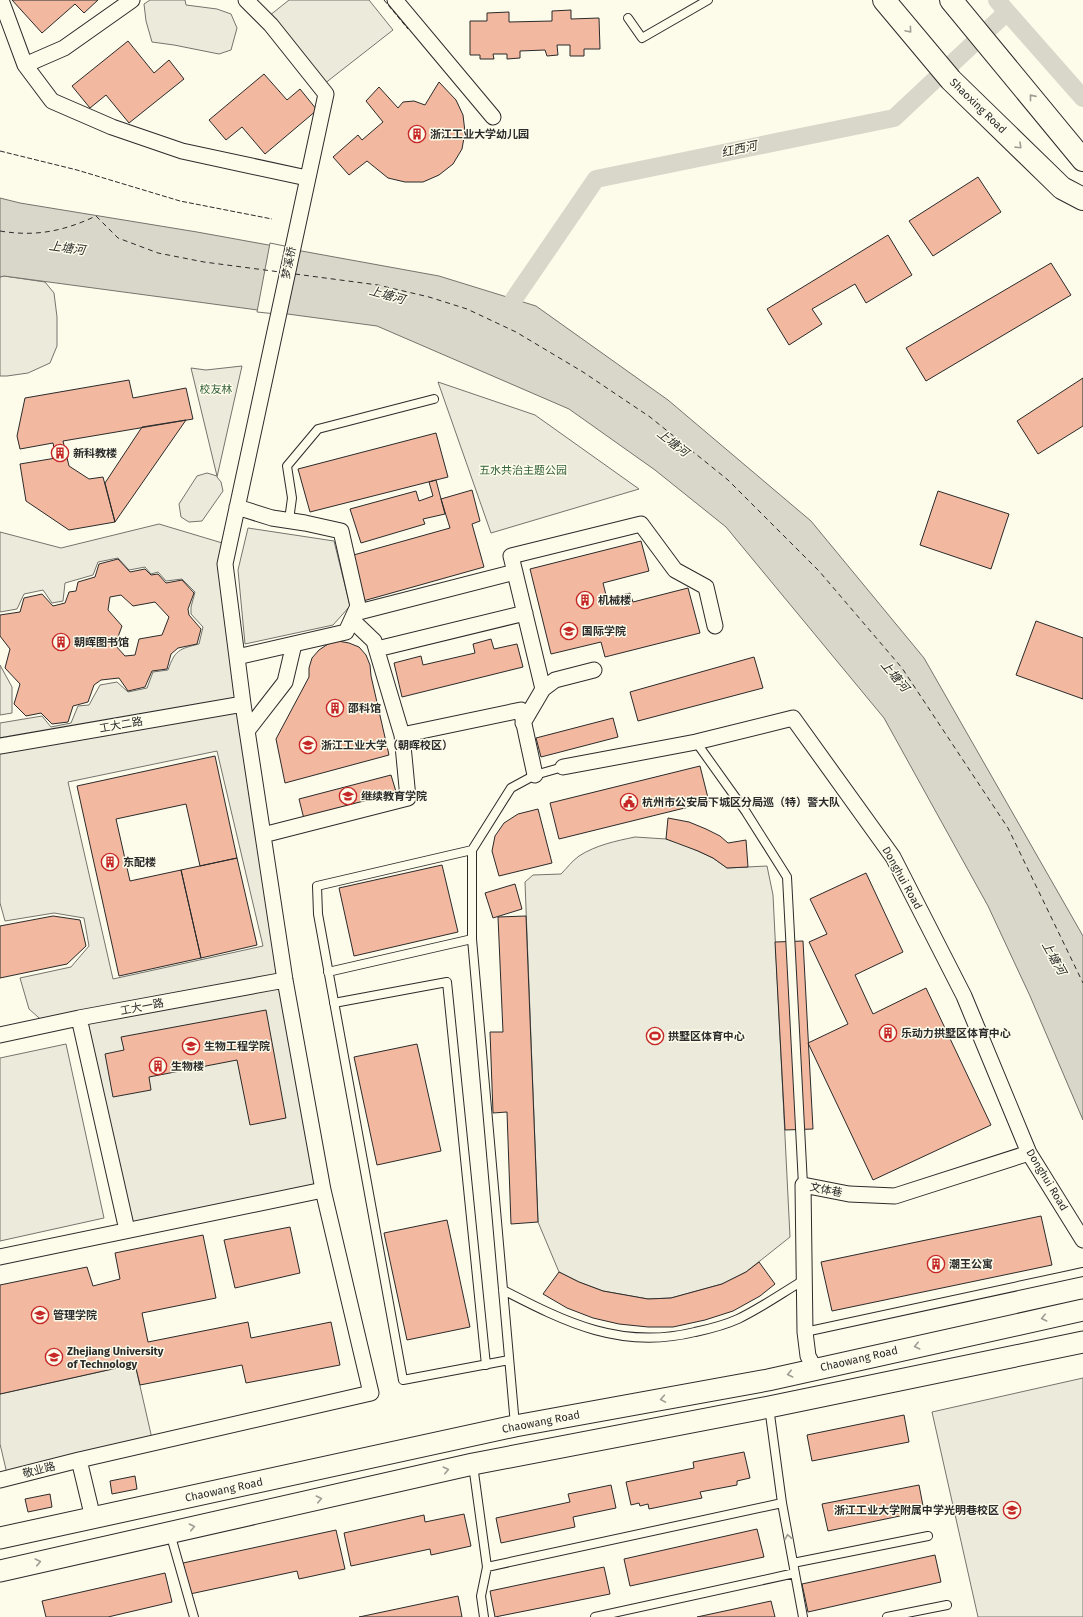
<svg xmlns="http://www.w3.org/2000/svg" width="1083" height="1617" font-family="'Fira Sans','Noto Sans SC',sans-serif">
<rect width="100%" height="100%" fill="#fdfbea"/>
<path fill="#ecebdb" stroke="#74746e" fill-rule="evenodd" d="M150,0H185L186,5L217,9L231,14L237,28L231,50L219,54L174,45L152,42L146,21L144,4Z
M289,0H369L393,30L324,84L269,16Z
M242,366L217,477L221,482L223,491L202,521L189,522L181,517L179,504L197,476L207,473L217,476L191,368L206,370Z
M438,382L535,415L639,489L491,533Z
M159,524L229,545L225,564L323,1190L127,1230L79,1019L47,1025L29,1009L20,978L71,967L89,946L84,918L54,913L5,921L0,903V723L42,716L51,727L71,723L78,706L89,705L100,685L117,682L128,692L147,688L153,672L168,670C175,650 179,649 199,644L203,627L191,614V607L195,592L182,579L166,581L158,572L151,574L145,567L129,570L118,558L98,562L93,575L65,583L63,601L52,603L43,590L24,594L17,609L0,612V532L61,548ZM217,751L263,946L113,979L68,782Z
M248,528L334,541L350,606L333,625L245,644L238,570Z
M635,837L666,839L683,844L713,858L727,868L767,866L773,895L790,1237L746,1272L722,1284L671,1298L648,1299L603,1291L579,1282L559,1272L538,1222L525,882L533,875L561,874C567,868 572,861 579,856C596,845 616,841 635,837Z
M66,1044L104,1218L0,1241V1058Z
M1083,1378V1617H978L932,1412Z"/>
<path fill="#eceadb" stroke="#74746e" d="M4,276L45,282L54,293L57,317V346L50,363L28,373L7,376H0V277Z
M0,665L12,687V713L0,715Z
M135,1364L153,1443L8,1478L0,1444V1394Z"/>
<path fill="#d8d7c9" stroke="#74746e" d="M0,198L20,203L197,232L439,276L536,306L668,400L811,521L924,658L1083,936V1120L1030,996L988,906L884,718L726,527L655,470L569,409L377,326L4,276L0,277Z"/>
<path fill="#fdfbea" stroke="#74746e" d="M270,243L299,249L286,315L257,312Z"/>
<g fill="none" stroke-linecap="round" stroke-linejoin="round">
<path stroke="#d8d7c9" stroke-width="18" d="M1007,12L1083,98
M502,321L514,299L596,179L894,118L1007,12L997,0"/>
<path stroke="#2b2b2b" stroke-width="1" stroke-dasharray="5 4" stroke-linecap="butt" d="M0,231C36,237 64,231 96,216L118,238L158,253L204,262L280,272
M295,274L378,285L429,297L467,309L516,332L583,372L650,417L728,480L819,571L902,668L1008,828L1083,983"/>
</g>
<path fill="#f2b8a0" stroke="#2b2b2b" fill-rule="evenodd" d="M12,0H98L84,13L75,4L42,33Z
M571,10V19L599,18L600,49H584V56H570V45H557L558,55L547,56L545,50L520,51V58L507,59V54H493L494,59H480V55H470V21H487V13L509,12V22L552,21V11Z
M128,41L154,73L169,60L184,79L129,123L106,95L90,108L72,86Z
M264,74L287,100L300,89L317,110L265,154L242,127L226,140L209,120Z
M439,82L456,100L463,115L465,132L462,149L453,164L439,175L423,182H405L388,178L367,161L349,175L333,157L358,135L362,140L383,122L366,101L379,87L398,108L403,102L414,101L425,105Z
M978,177L1001,212L933,256L909,221Z
M888,235L912,275L866,303L855,284L812,309L822,324L789,345L767,309Z
M1051,263L1071,295L926,381L906,348Z
M1083,378V426L1038,454L1017,421Z
M129,380L133,398L186,388L193,419L63,441L69,466L89,479L103,477L115,522L69,530L26,501L20,464L56,458L53,443L20,449L17,436L25,398Z
M186,420L115,522L105,483L142,427Z
M436,433L448,477L310,512L298,469Z
M436,480L445,514L423,519L425,524L361,543L350,509L416,491L419,501L433,496L429,482Z
M472,490L480,521L472,524L484,567L363,601L350,556L450,528L441,499Z
M938,491L1009,514L991,569L920,545Z
M641,541L649,571L603,583L607,599L630,593L633,602L688,588L700,633L605,657L601,642L551,654L530,569Z
M118,559L130,572L145,569L151,575L158,574L166,583L182,580L194,593L188,609L189,615L201,629L197,644L178,648L171,654L167,669L152,671L145,687L128,691L119,678L101,680L94,685L88,702L73,706L68,722L52,724L41,713L26,716L14,704L20,684L5,668L10,649L0,636V615L20,612L24,598L42,594L53,606L65,603L69,592L76,591L78,582L95,577L99,564ZM121,595L133,606L155,602L169,617L162,635L139,639L135,655L125,656L115,645L122,626L108,610L110,597Z
M1036,621L1083,638V699L1016,675Z
M491,639L494,649L517,644L523,667L402,697L394,663L421,656L423,665L475,653L473,644Z
M338,641L349,643L359,647L366,655L370,665L371,676L389,755L285,783L276,739L309,677V668L312,658L319,650L328,644Z
M754,657L763,688L638,721L630,692Z
M613,718L618,737L541,757L536,738Z
M215,756L237,858L200,866L186,804L116,819L130,881L181,870L201,958L119,976L77,786Z
M700,766L709,802L559,839L550,803Z
M391,775L397,795L304,819L299,799Z
M538,809L552,863L499,876L492,851L495,836L504,823L518,814Z
M668,818L689,822L706,829L720,836L728,843L746,840L748,867L727,868L713,858L698,851L666,839Z
M237,858L257,945L201,958L181,870Z
M442,865L458,932L354,956L339,888Z
M866,873L903,952L855,975L873,1014L926,988L991,1125L873,1180L808,1043L848,1024L809,942L827,934L810,899Z
M515,884L522,909L493,918L485,893Z
M53,916L80,920L86,946L67,964L0,978V926Z
M526,916L538,1222L511,1224L507,1112L493,1113L490,1032H503L498,917Z
M803,941L813,1129L785,1130L775,942Z
M266,1010L286,1118L250,1125L237,1060L149,1077L151,1090L113,1097L105,1054L124,1050L121,1037Z
M417,1044L441,1151L377,1165L354,1057Z
M1041,1216L1052,1265L832,1311L821,1262Z
M447,1220L470,1327L407,1340L384,1233Z
M290,1227L300,1273L235,1288L224,1240Z
M203,1235L216,1298L142,1313L148,1342L248,1322L251,1338L331,1322L340,1365L246,1383L242,1365L140,1385L135,1364L0,1394V1285L87,1267L93,1286L120,1279L115,1253Z
M759,1262L775,1284L760,1296L733,1311L705,1320L673,1327H648L619,1324L593,1318L567,1308L543,1294L559,1272L579,1282L603,1291L648,1299L671,1298L722,1284L746,1272Z
M904,1415L909,1442L812,1461L807,1435Z
M744,1452L750,1478L737,1481V1485L700,1492L702,1498L649,1509L648,1504L640,1506L639,1503L631,1505L626,1482L694,1468L693,1462Z
M135,1476L137,1489L112,1494L110,1481Z
M611,1485L616,1508L573,1517L575,1527L501,1543L496,1518L570,1502L568,1494Z
M919,1485L924,1511L828,1531L822,1504Z
M50,1494L52,1507L28,1512L25,1499Z
M464,1514L471,1546L431,1555L430,1549L351,1566L344,1533L424,1515L425,1522Z
M757,1529L764,1557L630,1586L624,1559Z
M336,1530L345,1569L299,1579L297,1571L190,1594L183,1563Z
M935,1555L941,1582L808,1612L802,1584Z
M604,1567L610,1594L495,1617L490,1591Z
M165,1573L172,1602L108,1617H46L42,1601Z
M458,1596L462,1617H359Z
M771,1601L775,1617H697Z"/>
<g fill="none" stroke-linecap="round" stroke-linejoin="round">
<defs>
<path id="service" d="M628,18L642,38L708,0
M289,520L292,498L287,466L318,429L434,399
M696,742L746,812L787,877L803,1185
M472,850L317,886L318,914L403,1380L509,1360
M328,972L472,939
M334,1003L447,982L486,1365
M503,1290C567,1323 621,1350 695,1332C709,1329 725,1325 738,1319C761,1308 782,1293 804,1280
M805,1332L1083,1272
M769,1407L782,1503L803,1617
M515,1425L472,939V850L511,788L535,775L563,767
M473,1465L487,1567L481,1596L484,1617
M170,1533L194,1617
M793,1563L928,1536
M487,1567L782,1503
M595,1617L795,1573
M887,1617L947,1605"/>
<path id="minor" d="M1,0L25,65L52,101L112,127L182,151L307,178
M395,0L493,117
M25,65L64,48L132,0
M355,613L515,572
M352,620L374,641L402,735L521,710L535,775
M377,649L525,613
M237,657L346,632L358,606L341,531L305,523L272,518L237,507
M543,689L555,680L594,670
M523,723L543,689L511,556L641,524L675,570L706,587L715,626
M247,731L285,682L294,644
M0,746L243,704
M563,767L696,742L793,718L893,857L964,996L1029,1153L1083,1240
M263,835L408,798L402,735
M79,1018L127,1230
M0,1035L79,1018L285,980
M0,1257L323,1190
M815,1369L808,1356L805,1332L803,1185L849,1194L895,1196L1029,1153
M79,1460L93,1518
M0,1480L79,1460L371,1393L323,1190L285,980L243,704L225,564L326,94L271,25L246,0"/>
<path id="secondary" d="M0,1538L515,1426L768,1380L1083,1310
M0,1571L473,1464L769,1407L1083,1342"/>
<path id="primary" d="M884,0L951,80L1062,188L1083,199
M951,0L1083,160"/>
</defs>
<use href="#service" stroke="#2b2b2b" stroke-width="10"/>
<use href="#minor" stroke="#2b2b2b" stroke-width="17"/>
<use href="#secondary" stroke="#2b2b2b" stroke-width="23"/>
<use href="#primary" stroke="#2b2b2b" stroke-width="24"/>
<use href="#service" stroke="#fdfbea" stroke-width="8"/>
<use href="#minor" stroke="#fdfbea" stroke-width="15"/>
<use href="#secondary" stroke="#fdfbea" stroke-width="21"/>
<use href="#primary" stroke="#fdfbea" stroke-width="22"/>
<path stroke="#2b2b2b" stroke-width="1" stroke-dasharray="5 2" stroke-linecap="butt" d="M384,0L408,29
M0,151L77,170L180,201L272,219"/>
</g>
<defs><path id="oneway-chevron" d="M-2-3.5L2.5 0L-2 3.5" fill="none" stroke-width="1.6" stroke-linecap="round" stroke-linejoin="round"/></defs>
<g stroke="#9e9d94">
<use href="#oneway-chevron" transform="translate(909 30) rotate(50)"/>
<use href="#oneway-chevron" transform="translate(1032 97) rotate(-129)"/>
<use href="#oneway-chevron" transform="translate(1019 146) rotate(44)"/>
<use href="#oneway-chevron" transform="translate(1044 1318) rotate(167)"/>
<use href="#oneway-chevron" transform="translate(917 1346) rotate(167)"/>
<use href="#oneway-chevron" transform="translate(790 1374) rotate(167)"/>
<use href="#oneway-chevron" transform="translate(663 1399) rotate(170)"/>
<use href="#oneway-chevron" transform="translate(446 1470) rotate(-13)"/>
<use href="#oneway-chevron" transform="translate(319 1499) rotate(-13)"/>
<use href="#oneway-chevron" transform="translate(192 1527) rotate(-13)"/>
<use href="#oneway-chevron" transform="translate(788 1537) rotate(-101)"/>
<use href="#oneway-chevron" transform="translate(38 1562) rotate(-13)"/>
</g>
<defs>
<symbol id="building-ring" viewBox="-11 -11 22 22"><circle r="9.5" fill="#fdfbea" stroke="#c62828" stroke-width="1.5"/><path d="M-4-6H4V6H1V3H-1V6H-4ZM-2.5-4.3h1.7v1.8h-1.7ZM.8-4.3h1.7v1.8H.8ZM-2.5-1h1.7V.8h-1.7ZM.8-1h1.7V.8H.8Z" fill="#c62828"/></symbol>
<symbol id="university-ring" viewBox="-11 -11 22 22"><circle r="9.5" fill="#fdfbea" stroke="#c62828" stroke-width="1.5"/><path d="M0-5L7-2L0 1L-7-2ZM-4 1L0 2.5L4 1V4Q0 6-4 4Z" fill="#c62828"/></symbol>
<symbol id="civic-ring" viewBox="-11 -11 22 22"><circle r="9.5" fill="#fdfbea" stroke="#c62828" stroke-width="1.5"/><path d="M-.6-6.5H3V-4.5H.6V-3L4-1V1h2V6H-6V1h2V-1L-.6-3ZM-1.2 2.5V6h2.4V2.5Z" fill="#c62828"/></symbol>
<symbol id="stadium-ring" viewBox="-11 -11 22 22"><circle r="9.5" fill="#fdfbea" stroke="#c62828" stroke-width="1.5"/><path d="M0-5a6.5 5 0 1 0 0 10a6.5 5 0 1 0 0-10ZM-3.5-1.8h7v3.6h-7Z" fill="#c62828"/></symbol>
<symbol id="school-ring" viewBox="-11 -11 22 22"><circle r="9.5" fill="#fdfbea" stroke="#c62828" stroke-width="1.5"/><path d="M0-5L7-2L0 1L-7-2ZM-4 1L0 2.5L4 1V4Q0 6-4 4Z" fill="#c62828"/></symbol>
</defs>
<g fill-rule="evenodd">
<use href="#building-ring" x="407" y="124" width="20" height="20"/>
<use href="#building-ring" x="50" y="443" width="20" height="20"/>
<use href="#building-ring" x="575" y="590" width="20" height="20"/>
<use href="#university-ring" x="559" y="621" width="20" height="20"/>
<use href="#building-ring" x="51" y="632" width="20" height="20"/>
<use href="#building-ring" x="325" y="698" width="20" height="20"/>
<use href="#university-ring" x="298" y="735" width="20" height="20"/>
<use href="#university-ring" x="338" y="786" width="20" height="20"/>
<use href="#civic-ring" x="619" y="792" width="20" height="20"/>
<use href="#building-ring" x="100" y="852" width="20" height="20"/>
<use href="#building-ring" x="878" y="1023" width="20" height="20"/>
<use href="#stadium-ring" x="645" y="1026" width="20" height="20"/>
<use href="#university-ring" x="181" y="1036" width="20" height="20"/>
<use href="#building-ring" x="148" y="1056" width="20" height="20"/>
<use href="#building-ring" x="926" y="1254" width="20" height="20"/>
<use href="#university-ring" x="30" y="1305" width="20" height="20"/>
<use href="#university-ring" x="44" y="1347" width="20" height="20"/>
<use href="#school-ring" x="1002" y="1500" width="20" height="20"/>
</g>
<g text-anchor="middle" dominant-baseline="central" stroke-width="3" stroke-linejoin="round" paint-order="stroke">
<g font-size="11" fill="#2b2b2b" stroke="#fdfbea">
<text transform="translate(978 106) rotate(44)">Shaoxing Road</text>
<text transform="translate(289 263) rotate(-78)">梦溪桥</text>
<text transform="translate(121 725) rotate(-10)">工大二路</text>
<text transform="translate(902 878) rotate(61)">Donghui Road</text>
<text transform="translate(142 1007) rotate(-11)">工大一路</text>
<text transform="translate(1047 1180) rotate(59)">Donghui Road</text>
<text transform="translate(826 1190) rotate(11)">文体巷</text>
<text transform="translate(859 1359) rotate(-13)">Chaowang Road</text>
<text transform="translate(541 1422) rotate(-11)">Chaowang Road</text>
<text transform="translate(39 1470) rotate(-14)">敬业路</text>
<text transform="translate(224 1490) rotate(-12)">Chaowang Road</text>
</g>
<g font-size="11" font-weight="bold" fill="#2b2b2b" stroke="#fdfbea" text-anchor="start">
<text x="430" y="134">浙江工业大学幼儿园</text>
<text x="73" y="453">新科教楼</text>
<text x="598" y="600">机械楼</text>
<text x="582" y="631">国际学院</text>
<text x="74" y="642">朝晖图书馆</text>
<text x="348" y="708">邵科馆</text>
<text x="321" y="745">浙江工业大学（朝晖校区）</text>
<text x="361" y="796">继续教育学院</text>
<text x="642" y="802">杭州市公安局下城区分局巡（特）警大队</text>
<text x="123" y="862">东配楼</text>
<text x="901" y="1033">乐动力拱墅区体育中心</text>
<text x="668" y="1036">拱墅区体育中心</text>
<text x="204" y="1046">生物工程学院</text>
<text x="171" y="1066">生物楼</text>
<text x="949" y="1264">潮王公寓</text>
<text x="53" y="1315">管理学院</text>
<text x="67" y="1351">Zhejiang University<tspan x="67" dy="13">of Technology</tspan></text>
<text x="999" y="1510" text-anchor="end">浙江工业大学附属中学光明巷校区</text>
</g>
<g font-size="11" fill="#34623c" stroke="#fdfbea">
<text x="216" y="389">校友林</text>
<text x="523" y="470">五水共治主题公园</text>
</g>
<g font-size="12" font-style="italic" fill="#2b2b2b" stroke="#fdfbea">
<text transform="translate(739 149) rotate(-12)">红西河</text>
<text transform="translate(67 248) rotate(8)">上塘河</text>
<text transform="translate(387 295) rotate(16)">上塘河</text>
<text transform="translate(673 443) rotate(38)">上塘河</text>
<text transform="translate(895 676) rotate(50)">上塘河</text>
<text transform="translate(1054 958) rotate(61)">上塘河</text>
</g>
</g>
</svg>
